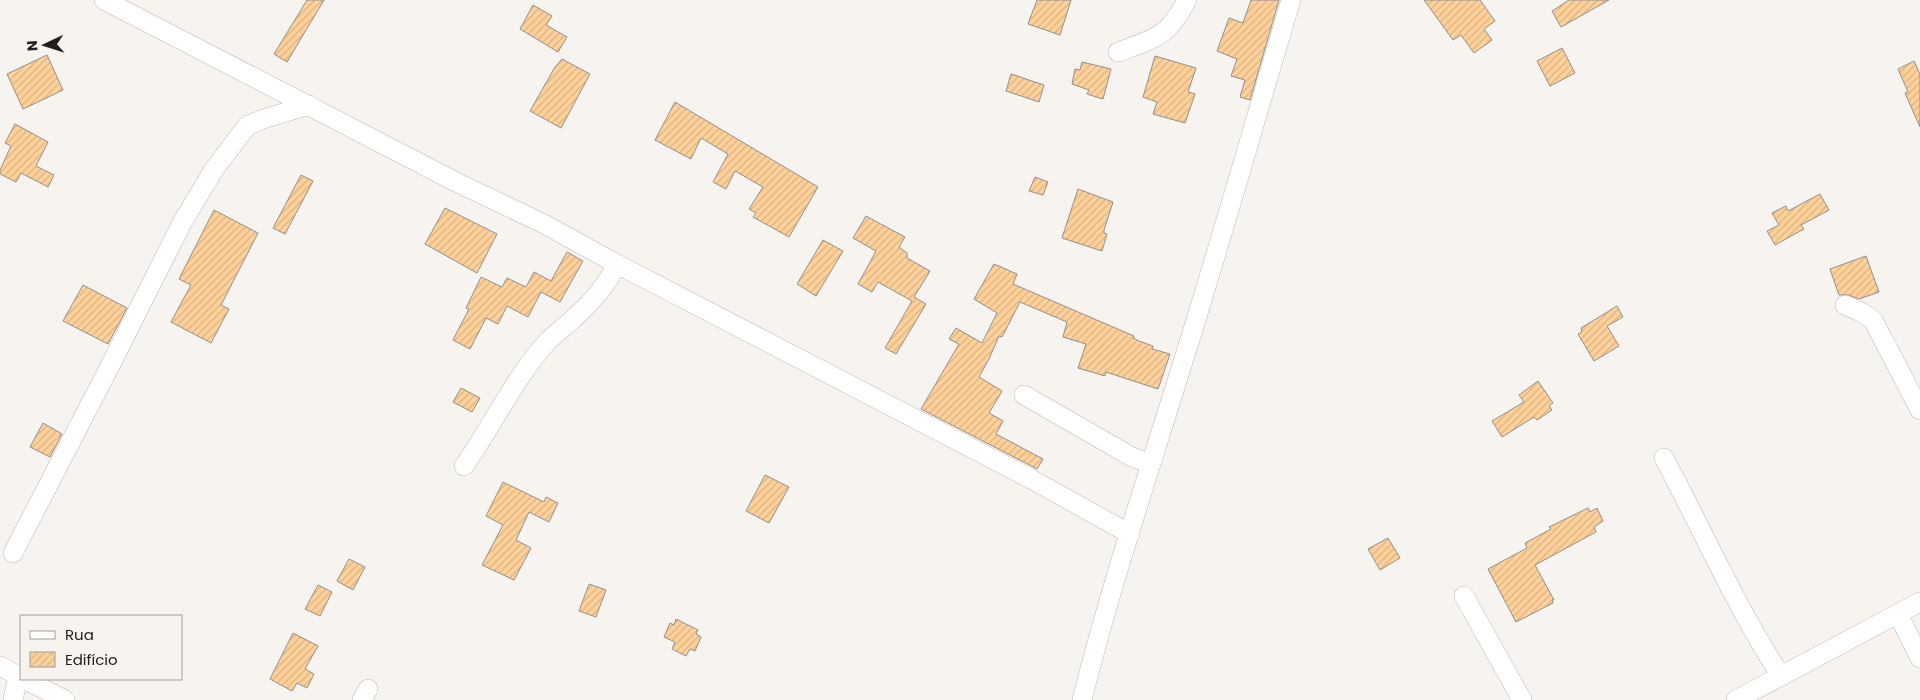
<svg xmlns="http://www.w3.org/2000/svg" width="1920" height="700" font-family="Poppins,sans-serif">
<defs>
<pattern id="building-hatch" width="6" height="6" patternUnits="userSpaceOnUse" patternTransform="scale(1.25)"><rect width="6" height="6" fill="#fed19a"/><path d="M-1 1l2-2M0 6l6-6M5 7l2-2" fill="none" stroke="#d9b384"/></pattern>
</defs>
<rect width="100%" height="100%" fill="#f7f3ef"/>
<path fill="url(#building-hatch)" stroke="#928f8b" d="M307,0H324L287,62L274,54Z
M1037,0H1071L1060,35L1028,24Z
M1251,0H1279L1250,100L1240,97L1245,80L1231,76L1237,59L1217,51L1229,18L1243,23Z
M1424,0H1480L1495,21L1484,29L1492,40L1474,53L1461,35L1453,40Z
M1569,0H1609L1561,27L1552,11Z
M533,5L552,16L546,25L567,37L558,52L520,29Z
M1562,48L1575,73L1550,86L1537,61Z
M47,55L63,90L23,109L7,74Z
M1155,56L1196,68L1188,92L1195,94L1185,123L1153,114L1157,102L1143,97Z
M562,59L590,74L561,128L530,111L555,67Z
M1914,61L1920,74V127L1905,93L1908,92L1898,69Z
M1082,62L1111,69L1103,99L1087,94L1089,90L1072,84L1075,69L1080,70Z
M1011,74L1044,85L1039,102L1006,91Z
M675,102L818,187L789,237L753,217L756,213L749,209L763,187L735,171L726,189L713,182L728,154L701,138L691,159L655,140Z
M15,124L48,142L36,166L54,175L48,187L21,173L16,182L0,174V170L11,146L5,143Z
M301,175L313,181L285,234L273,228Z
M1035,177L1048,182L1043,195L1029,191Z
M1078,189L1113,202L1104,230V233L1107,234L1102,251L1062,238Z
M1820,194L1829,210L1801,225L1804,229L1775,245L1767,231L1779,225L1772,213L1786,206L1788,211Z
M445,208L497,234L477,273L425,244Z
M214,210L258,233L221,305L229,309L211,343L171,322L191,285L179,279Z
M866,216L905,237L899,247L907,253V258L930,271L914,297L926,304L896,354L885,348L912,301L878,282L872,292L858,284L876,251L853,238Z
M823,240L843,251L816,296L797,284Z
M567,252L583,261L560,302L541,292L528,317L507,306L498,324L486,318L470,349L453,340L469,309L466,308L481,277L502,287L507,278L526,287L534,272L551,281Z
M1866,256L1879,292L1859,299L1849,295H1839L1830,269Z
M994,264L1017,274L1013,284L1134,336L1133,338L1139,341L1153,346L1152,349L1170,354L1158,389L1106,372L1105,376L1078,368L1086,344L1063,337L1067,322L1020,302L1002,337L999,336L989,359L979,377L1002,391L989,413L1003,421L996,434L1043,459L1037,469L921,409L959,344L949,339L956,328L982,343L997,313L974,299Z
M83,285L127,308L108,344L63,321Z
M1617,306L1623,317L1607,326L1619,346L1594,361L1578,334L1582,332L1581,328Z
M1538,381L1553,403L1549,406L1552,410L1537,420L1534,417L1502,437L1492,421L1524,402L1519,395Z
M461,388L480,398L472,412L453,402Z
M43,423L62,434L50,457L30,447Z
M765,475L789,487L769,523L746,511Z
M503,482L544,502L546,497L558,503L549,522L529,512L516,540L531,548L514,580L482,565L503,525L486,516Z
M1588,508L1590,512L1597,508L1603,521L1594,527L1596,532L1535,565L1554,600H1552L1553,603L1516,622L1488,569L1527,548L1525,543L1551,529L1549,527Z
M1388,538L1400,558L1380,570L1368,549Z
M349,559L365,567L353,590L337,581Z
M589,584L606,590L596,617L579,611Z
M318,585L332,592L320,616L305,609Z
M676,619L698,630L696,634L701,637L695,651L690,649L686,656L672,649L675,642L664,637L670,623L674,625Z
M293,633L318,646L305,669L314,674L307,688L297,683L292,691L270,679Z"/>
<g fill="none" stroke-linecap="round" stroke-linejoin="round">
<defs>
<path id="minor" d="M104,0L456,182L544,224L617,264L1031,479L1130,534
M1118,52C1156,38 1168,37 1187,0
M1845,305L1861,312L1873,320L1920,410
M1024,395L1132,457L1150,464
M1664,458C1703,531 1736,607 1781,676
M464,466C493,425 514,378 548,341C556,333 566,326 574,318C591,303 607,285 617,264
M13,553L110,366L183,221L215,168L247,126L260,120L309,105
M1464,596L1522,700
M1898,614L1920,658
M0,666L21,677
M24,679L65,700
M13,700L18,676
M362,700L368,689
M1082,700C1109,592 1144,487 1177,381C1217,255 1253,127 1291,0
M1736,700L1920,602"/>
</defs>
<use href="#minor" stroke="#bcb8b4" stroke-width="20"/>
<use href="#minor" stroke="#fff" stroke-width="19"/>
</g>
<rect x="20" y="615" width="162" height="65" fill="#f7f3ef" stroke="#a19f9b"/>
<rect x="30" y="631" width="25" height="8" fill="#ffffff" stroke="#a19f9b"/>
<text x="65" y="640" font-size="15" fill="#21201e">Rua</text>
<rect x="30" y="652" width="25" height="15" fill="url(#building-hatch)" stroke="#a19f9b"/>
<text x="65" y="665" font-size="15" fill="#21201e">Edifício</text>
<g transform="translate(45 45) rotate(266)" stroke="#f7f3ef" stroke-width="4" paint-order="stroke">
<path d="M0-4L9 19L0 12L-9 19Z" fill="#21201e"/>
<text y="-8" font-size="14" font-weight="bold" text-anchor="middle" fill="#21201e">N</text>
</g>
</svg>
